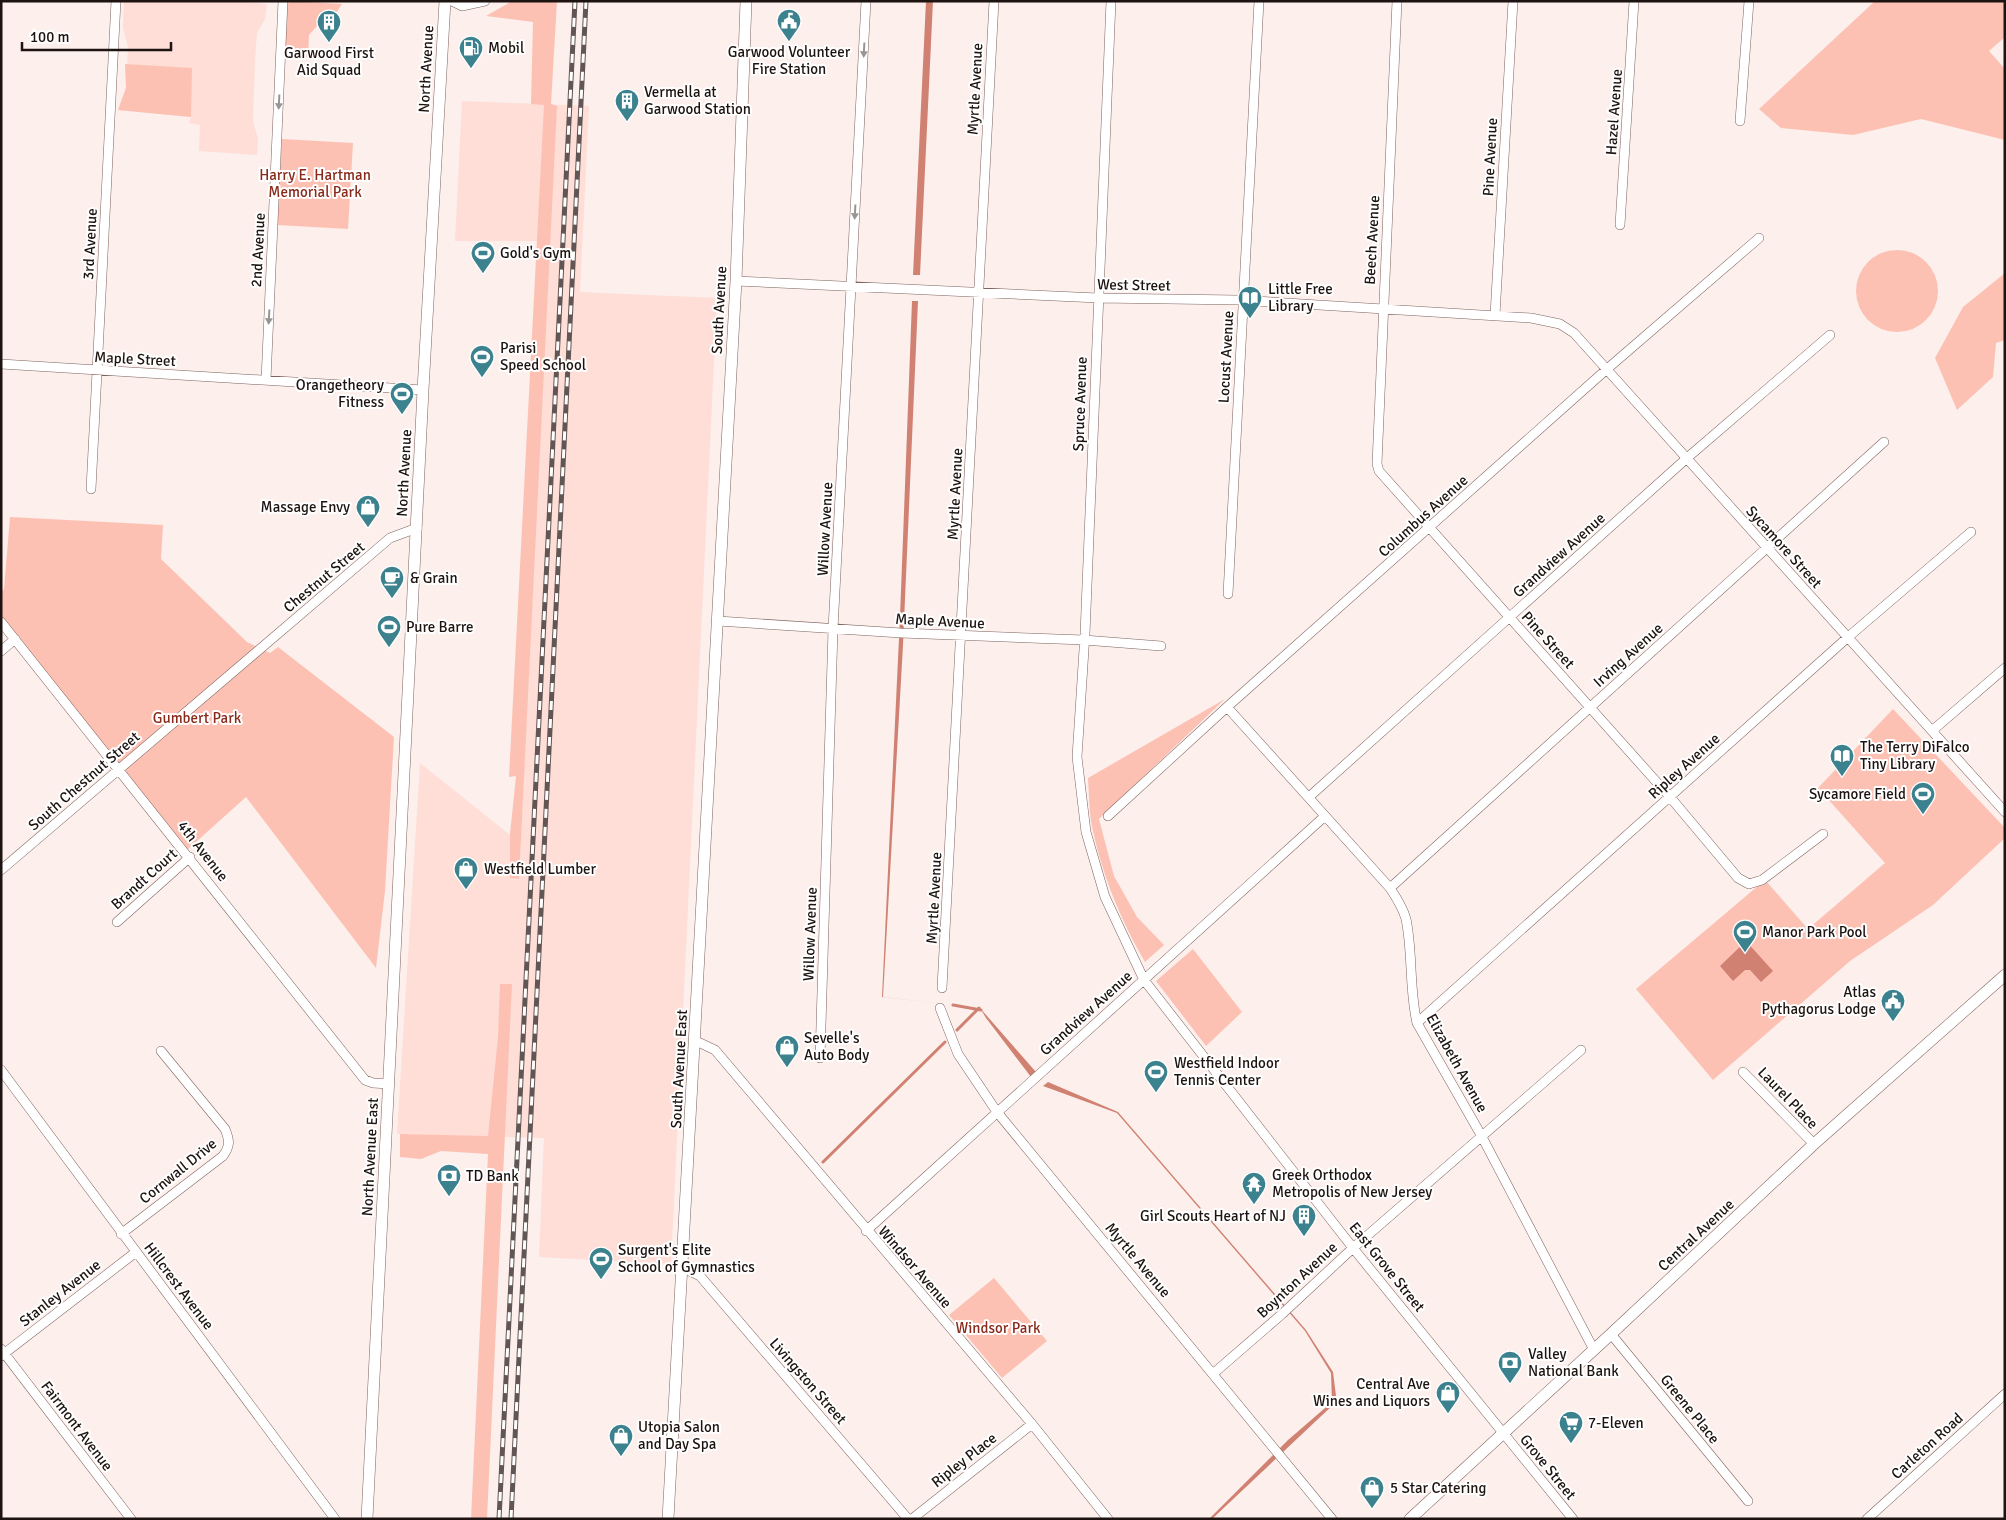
<svg xmlns="http://www.w3.org/2000/svg" width="2006" height="1520" font-family="Signika,sans-serif">
<rect width="100%" height="100%" fill="#fcefec"/>
<path fill="#feded7" d="M124,1H233L267,4L265,19L257,33L255,60L253,122L258,138L257,155L199,151L200,125L189,123L191,117L118,110L126,88L128,47L123,28Z
M462,101L589,106L580,292L717,298L671,1264L539,1257L544,1138L397,1134L420,763L510,835V878L519,879L548,241H455Z"/>
<path fill="#fdc1b4" d="M291,1L342,4L336,13L335,26H317L309,35L308,57L284,56L287,4Z
M512,1H557L551,104L557,106L519,879L510,878V834L516,776L509,777L544,105L531,104L533,22L486,16Z
M1875,1H2005V37L1989,51L2005,69V140L1921,119L1853,135L1781,128L1759,109Z
M125,64L192,68L191,117L118,110L126,88Z
M282,139L353,143L348,229L277,225Z
M1856 291a41 41 0 1 1 82 0a41 41 0 1 1-82 0Z
M2005,273V340L1996,343L1993,377L1957,410L1935,358L1963,307Z
M10,517L163,525L161,559L247,642L270,653L278,647L394,737L385,891L376,968L246,797L187,850L1,627V592L4,589Z
M1225,699L1099,819L1114,876L1137,917L1164,945L1145,962C1120,919 1100,870 1091,821C1089,807 1089,792 1088,778Z
M1893,709L2005,828V838L1933,905L1850,961L1713,1080L1636,989L1765,880L1808,929L1885,863L1818,788Z
M1193,949L1242,1012L1206,1046L1156,981Z
M500,984H512L487,1519H471L488,1154L441,1151L421,1159L400,1157V1134L488,1136L498,1037Z
M994,1278L1047,1341L1002,1378L949,1315Z"/>
<path fill="#d08171" d="M926,1H933L920,275H913Z
M912,301H918L903,645L883,997L936,1003L882,997L900,617Z
M1746,941L1773,971L1761,982L1750,970H1745L1733,981L1720,966Z
M980,1008L1036,1072L1031,1077L986,1018Z
M1048,1082L1118,1112L1306,1330L1333,1372L1336,1396L1334,1404L1212,1519H1209L1288,1440L1332,1402L1331,1373L1305,1331L1117,1113L1043,1086Z"/>
<g fill="none" stroke-linecap="round" stroke-linejoin="round">
<path stroke="#d08171" stroke-width="3" d="M953,1005L981,1010
M957,1030L979,1008
M823,1162L945,1042"/>
<defs>
<path id="street" d="M452,1L462,6L485,1
M1111,1L1085,634L1077,757L1086,832L1105,897L1144,980L1353,1248L1573,1519
M1397,1L1377,464L1379,471L1670,797L1738,878L1749,884L1762,880L1823,834
M1740,121L1749,1
M1620,225L1634,1
M736,281L1098,298L1238,300L1531,318L1560,324L1574,333L2005,812
M1495,315L1513,1
M1,364L423,390
M266,380L283,1
M91,489L116,1
M1228,594L1259,1
M718,621L901,633L1084,640L1161,646
M1,622L365,1080L373,1083L389,1084
M1,651L15,639
M1227,707L1390,888C1396,897 1403,908 1406,919C1413,953 1409,989 1417,1023L1481,1135L1594,1350
M1933,730L2005,668
M1309,797L1687,458L1830,335
M1108,816L1227,707L1607,369L1759,238
M1,870L390,538L417,528
M1390,888L1884,442
M117,922L190,857
M942,988L994,1
M940,1008L958,1054L997,1112L1332,1519
M1417,1023L1847,638L1971,532
M696,1041L715,1050L1032,1424L1108,1519
M820,1058L833,629L866,1
M1,1070L335,1519
M1743,1072L1814,1144
M866,1231L1325,816
M121,1234L223,1156C230,1146 230,1141 225,1129L161,1051
M683,1268L700,1276L908,1519
M1611,1334L1748,1501
M1,1349L131,1519
M1,1356L136,1252
M1214,1373L1282,1314L1353,1248L1581,1050
M912,1519L1032,1424
M1867,1519L2005,1394"/>
<path id="secondary" d="M367,1519L423,390L445,1
M668,1519L736,281L746,1
M1410,1519L1611,1334L1814,1144L2005,975"/>
</defs>
<use href="#street" stroke="#7e635e" stroke-width="10"/>
<use href="#secondary" stroke="#7e635e" stroke-width="12"/>
<use href="#street" stroke="#fff" stroke-width="9"/>
<use href="#secondary" stroke="#fff" stroke-width="11"/>
<defs>
<path id="rail" d="M499,1519L575,1
M511,1519L586,1"/>
</defs>
<use href="#rail" stroke="#615653" stroke-width="5"/>
<use href="#rail" stroke="#fff" stroke-width="3" stroke-dasharray="9" stroke-linecap="butt"/>
</g>
<defs><path id="oneway-solid" d="M-6-.8H1V-3.2L6.5 0L1 3.2V.8H-6Z" transform="scale(1.25)"/></defs>
<g fill="#999593">
<use href="#oneway-solid" transform="translate(864 50) rotate(93)"/>
<use href="#oneway-solid" transform="translate(279 102) rotate(93)"/>
<use href="#oneway-solid" transform="translate(855 212) rotate(93)"/>
<use href="#oneway-solid" transform="translate(269 317) rotate(93)"/>
</g>
<defs>
<symbol id="civic-pin" viewBox="-11 -11 22 30"><path d="M0 17L-7.5 6A9.5 9.5 0 1 1 7.5 6Z" fill="#3c818e" stroke="#fff"/><path d="M-.6-6.5H3V-4.5H.6V-3L4-1V1h2V6H-6V1h2V-1L-.6-3ZM-1.2 2.5V6h2.4V2.5Z" fill="#fff"/></symbol>
<symbol id="building-pin" viewBox="-11 -11 22 30"><path d="M0 17L-7.5 6A9.5 9.5 0 1 1 7.5 6Z" fill="#3c818e" stroke="#fff"/><path d="M-4-6H4V6H1V3H-1V6H-4ZM-2.5-4.3h1.7v1.8h-1.7ZM.8-4.3h1.7v1.8H.8ZM-2.5-1h1.7V.8h-1.7ZM.8-1h1.7V.8H.8Z" fill="#fff"/></symbol>
<symbol id="fuel-pin" viewBox="-11 -11 22 30"><path d="M0 17L-7.5 6A9.5 9.5 0 1 1 7.5 6Z" fill="#3c818e" stroke="#fff"/><path d="M-5.5-6h7V0h2V4h1.3V-2.5L3-4.5l.8-.8L6-3V5H2.5V1h-1V6h-7ZM-4.2-4.7v3.2H.2V-4.7Z" fill="#fff"/></symbol>
<symbol id="stadium-pin" viewBox="-11 -11 22 30"><path d="M0 17L-7.5 6A9.5 9.5 0 1 1 7.5 6Z" fill="#3c818e" stroke="#fff"/><path d="M0-5a6.5 5 0 1 0 0 10a6.5 5 0 1 0 0-10ZM-3.5-1.8h7v3.6h-7Z" fill="#fff"/></symbol>
<symbol id="library-pin" viewBox="-11 -11 22 30"><path d="M0 17L-7.5 6A9.5 9.5 0 1 1 7.5 6Z" fill="#3c818e" stroke="#fff"/><path d="M-6-4Q-3-5.5-.7-3.5V5Q-3 3-6 4ZM6-4Q3-5.5 .7-3.5V5Q3 3 6 4Z" fill="#fff"/></symbol>
<symbol id="shop-pin" viewBox="-11 -11 22 30"><path d="M0 17L-7.5 6A9.5 9.5 0 1 1 7.5 6Z" fill="#3c818e" stroke="#fff"/><path d="M-5-2.5h2.3a2.7 3.5 0 0 1 5.4 0H5L5.5 6h-11ZM-1.5-2.5h3a1.5 2.3 0 0 0-3 0Z" fill="#fff"/></symbol>
<symbol id="cafe-pin" viewBox="-11 -11 22 30"><path d="M0 17L-7.5 6A9.5 9.5 0 1 1 7.5 6Z" fill="#3c818e" stroke="#fff"/><path d="M-5.5-4.5H6V0H3Q3 3.5 0 3.5H-2.5Q-5.5 3.5-5.5 0ZM3-3.2v2h1.7v-2ZM-6 4.5H4V6H-6Z" fill="#fff"/></symbol>
<symbol id="bank-pin" viewBox="-11 -11 22 30"><path d="M0 17L-7.5 6A9.5 9.5 0 1 1 7.5 6Z" fill="#3c818e" stroke="#fff"/><path d="M-6-4H6V4H-6ZM0-2.3a2.3 2.3 0 1 0 0 4.6a2.3 2.3 0 1 0 0-4.6Z" fill="#fff"/></symbol>
<symbol id="temple-pin" viewBox="-11 -11 22 30"><path d="M0 17L-7.5 6A9.5 9.5 0 1 1 7.5 6Z" fill="#3c818e" stroke="#fff"/><path d="M0-6L5-2H3V0L6.5 2.5H4V6H1.5V3h-3V6H-4V2.5H-6.5L-3 0V-2H-5Z" fill="#fff"/></symbol>
<symbol id="supermarket-pin" viewBox="-11 -11 22 30"><path d="M0 17L-7.5 6A9.5 9.5 0 1 1 7.5 6Z" fill="#3c818e" stroke="#fff"/><path d="M-6-5.5h2.5l.6 2H6L4.5 2H-2.5L-4.4-4H-6ZM-1.5 3.2a1.3 1.3 0 1 0 .1 0ZM3 3.2a1.3 1.3 0 1 0 .1 0Z" fill="#fff"/></symbol>
</defs>
<g fill-rule="evenodd">
<use href="#civic-pin" x="775" y="7" width="28" height="38"/>
<use href="#building-pin" x="315" y="8" width="28" height="38"/>
<use href="#fuel-pin" x="457" y="34" width="28" height="38"/>
<use href="#building-pin" x="613" y="87" width="28" height="38"/>
<use href="#stadium-pin" x="469" y="239" width="28" height="38"/>
<use href="#library-pin" x="1236" y="284" width="28" height="38"/>
<use href="#stadium-pin" x="468" y="343" width="28" height="38"/>
<use href="#stadium-pin" x="388" y="380" width="28" height="38"/>
<use href="#shop-pin" x="354" y="493" width="28" height="38"/>
<use href="#cafe-pin" x="378" y="564" width="28" height="38"/>
<use href="#stadium-pin" x="375" y="613" width="28" height="38"/>
<use href="#library-pin" x="1828" y="742" width="28" height="38"/>
<use href="#stadium-pin" x="1909" y="780" width="28" height="38"/>
<use href="#shop-pin" x="452" y="855" width="28" height="38"/>
<use href="#stadium-pin" x="1731" y="918" width="28" height="38"/>
<use href="#civic-pin" x="1879" y="987" width="28" height="38"/>
<use href="#shop-pin" x="773" y="1033" width="28" height="38"/>
<use href="#stadium-pin" x="1142" y="1058" width="28" height="38"/>
<use href="#bank-pin" x="435" y="1162" width="28" height="38"/>
<use href="#temple-pin" x="1240" y="1170" width="28" height="38"/>
<use href="#building-pin" x="1290" y="1202" width="28" height="38"/>
<use href="#stadium-pin" x="587" y="1245" width="28" height="38"/>
<use href="#bank-pin" x="1496" y="1349" width="28" height="38"/>
<use href="#shop-pin" x="1434" y="1379" width="28" height="38"/>
<use href="#supermarket-pin" x="1557" y="1409" width="28" height="38"/>
<use href="#shop-pin" x="607" y="1422" width="28" height="38"/>
<use href="#shop-pin" x="1358" y="1474" width="28" height="38"/>
</g>
<g text-anchor="middle" dominant-baseline="central" stroke-width="4" stroke-linejoin="round" paint-order="stroke">
<g font-size="15" fill="#1d1310" stroke="#fff" text-anchor="start">
<text x="488" y="48">Mobil</text>
<text x="789" y="52" text-anchor="middle">Garwood Volunteer<tspan x="789" dy="17">Fire Station</tspan></text>
<text x="329" y="53" text-anchor="middle">Garwood First<tspan x="329" dy="17">Aid Squad</tspan></text>
<text x="644" y="92">Vermella at<tspan x="644" dy="17">Garwood Station</tspan></text>
<text x="500" y="253">Gold's Gym</text>
<text x="1268" y="289">Little Free<tspan x="1268" dy="17">Library</tspan></text>
<text x="500" y="348">Parisi<tspan x="500" dy="17">Speed School</tspan></text>
<text x="384" y="385" text-anchor="end">Orangetheory<tspan x="384" dy="17">Fitness</tspan></text>
<text x="350" y="507" text-anchor="end">Massage Envy</text>
<text x="410" y="578">&amp; Grain</text>
<text x="406" y="627">Pure Barre</text>
<text x="1860" y="747">The Terry DiFalco<tspan x="1860" dy="17">Tiny Library</tspan></text>
<text x="1906" y="794" text-anchor="end">Sycamore Field</text>
<text x="484" y="869">Westfield Lumber</text>
<text x="1762" y="932">Manor Park Pool</text>
<text x="1876" y="992" text-anchor="end">Atlas<tspan x="1876" dy="17">Pythagorus Lodge</tspan></text>
<text x="804" y="1038">Sevelle's<tspan x="804" dy="17">Auto Body</tspan></text>
<text x="1174" y="1063">Westfield Indoor<tspan x="1174" dy="17">Tennis Center</tspan></text>
<text x="1272" y="1175">Greek Orthodox<tspan x="1272" dy="17">Metropolis of New Jersey</tspan></text>
<text x="466" y="1176">TD Bank</text>
<text x="1286" y="1216" text-anchor="end">Girl Scouts Heart of NJ</text>
<text x="618" y="1250">Surgent's Elite<tspan x="618" dy="17">School of Gymnastics</tspan></text>
<text x="1528" y="1354">Valley<tspan x="1528" dy="17">National Bank</tspan></text>
<text x="1430" y="1384" text-anchor="end">Central Ave<tspan x="1430" dy="17">Wines and Liquors</tspan></text>
<text x="1588" y="1423">7-Eleven</text>
<text x="638" y="1427">Utopia Salon<tspan x="638" dy="17">and Day Spa</tspan></text>
<text x="1390" y="1488">5 Star Catering</text>
</g>
<g font-size="15" fill="#1d1310" stroke="#fff">
<text transform="translate(426 69) rotate(-87)">North Avenue</text>
<text transform="translate(975 89) rotate(-87)">Myrtle Avenue</text>
<text transform="translate(1614 112) rotate(-86)">Hazel Avenue</text>
<text transform="translate(1490 157) rotate(-87)">Pine Avenue</text>
<text transform="translate(1372 240) rotate(-87)">Beech Avenue</text>
<text transform="translate(90 244) rotate(-87)">3rd Avenue</text>
<text transform="translate(258 250) rotate(-87)">2nd Avenue</text>
<text transform="translate(1134 285) rotate(1)">West Street</text>
<text transform="translate(719 310) rotate(-87)">South Avenue</text>
<text transform="translate(1226 357) rotate(-87)">Locust Avenue</text>
<text transform="translate(135 359) rotate(3)">Maple Street</text>
<text transform="translate(1080 404) rotate(-88)">Spruce Avenue</text>
<text transform="translate(404 473) rotate(-87)">North Avenue</text>
<text transform="translate(955 494) rotate(-87)">Myrtle Avenue</text>
<text transform="translate(1423 516) rotate(-42)">Columbus Avenue</text>
<text transform="translate(825 529) rotate(-87)">Willow Avenue</text>
<text transform="translate(1784 547) rotate(48)">Sycamore Street</text>
<text transform="translate(1559 555) rotate(-42)">Grandview Avenue</text>
<text transform="translate(324 577) rotate(-40)">Chestnut Street</text>
<text transform="translate(940 621) rotate(3)">Maple Avenue</text>
<text transform="translate(1548 640) rotate(48)">Pine Street</text>
<text transform="translate(1628 655) rotate(-42)">Irving Avenue</text>
<text transform="translate(1684 766) rotate(-42)">Ripley Avenue</text>
<text transform="translate(84 781) rotate(-41)">South Chestnut Street</text>
<text transform="translate(203 851) rotate(52)">4th Avenue</text>
<text transform="translate(144 879) rotate(-42)">Brandt Court</text>
<text transform="translate(934 898) rotate(-87)">Myrtle Avenue</text>
<text transform="translate(810 934) rotate(-88)">Willow Avenue</text>
<text transform="translate(1086 1013) rotate(-42)">Grandview Avenue</text>
<text transform="translate(1457 1063) rotate(61)">Elizabeth Avenue</text>
<text transform="translate(679 1069) rotate(-87)">South Avenue East</text>
<text transform="translate(1788 1098) rotate(46)">Laurel Place</text>
<text transform="translate(370 1157) rotate(-87)">North Avenue East</text>
<text transform="translate(178 1171) rotate(-39)">Cornwall Drive</text>
<text transform="translate(1696 1235) rotate(-43)">Central Avenue</text>
<text transform="translate(1138 1260) rotate(50)">Myrtle Avenue</text>
<text transform="translate(915 1267) rotate(49)">Windsor Avenue</text>
<text transform="translate(1387 1267) rotate(51)">East Grove Street</text>
<text transform="translate(1297 1280) rotate(-43)">Boynton Avenue</text>
<text transform="translate(179 1286) rotate(53)">Hillcrest Avenue</text>
<text transform="translate(60 1293) rotate(-38)">Stanley Avenue</text>
<text transform="translate(808 1381) rotate(49)">Livingston Street</text>
<text transform="translate(1690 1409) rotate(51)">Greene Place</text>
<text transform="translate(77 1426) rotate(53)">Fairmont Avenue</text>
<text transform="translate(1927 1446) rotate(-42)">Carleton Road</text>
<text transform="translate(964 1460) rotate(-38)">Ripley Place</text>
<text transform="translate(1548 1467) rotate(51)">Grove Street</text>
</g>
<g font-size="15" fill="#88291a" stroke="#fff">
<text x="315" y="175">Harry E. Hartman<tspan x="315" dy="17">Memorial Park</tspan></text>
<text x="197" y="718">Gumbert Park</text>
<text x="998" y="1328">Windsor Park</text>
</g>
</g>
<rect width="2006" height="1520" fill="none" stroke="#1d1310" stroke-width="5"/>
<path d="M22 42v8h149v-8" fill="none" stroke="#1d1310" stroke-width="2.5"/>
<text x="30" y="42" font-size="15" fill="#1d1310" stroke="#ffffff" stroke-width="4" paint-order="stroke">100 m</text>
</svg>
